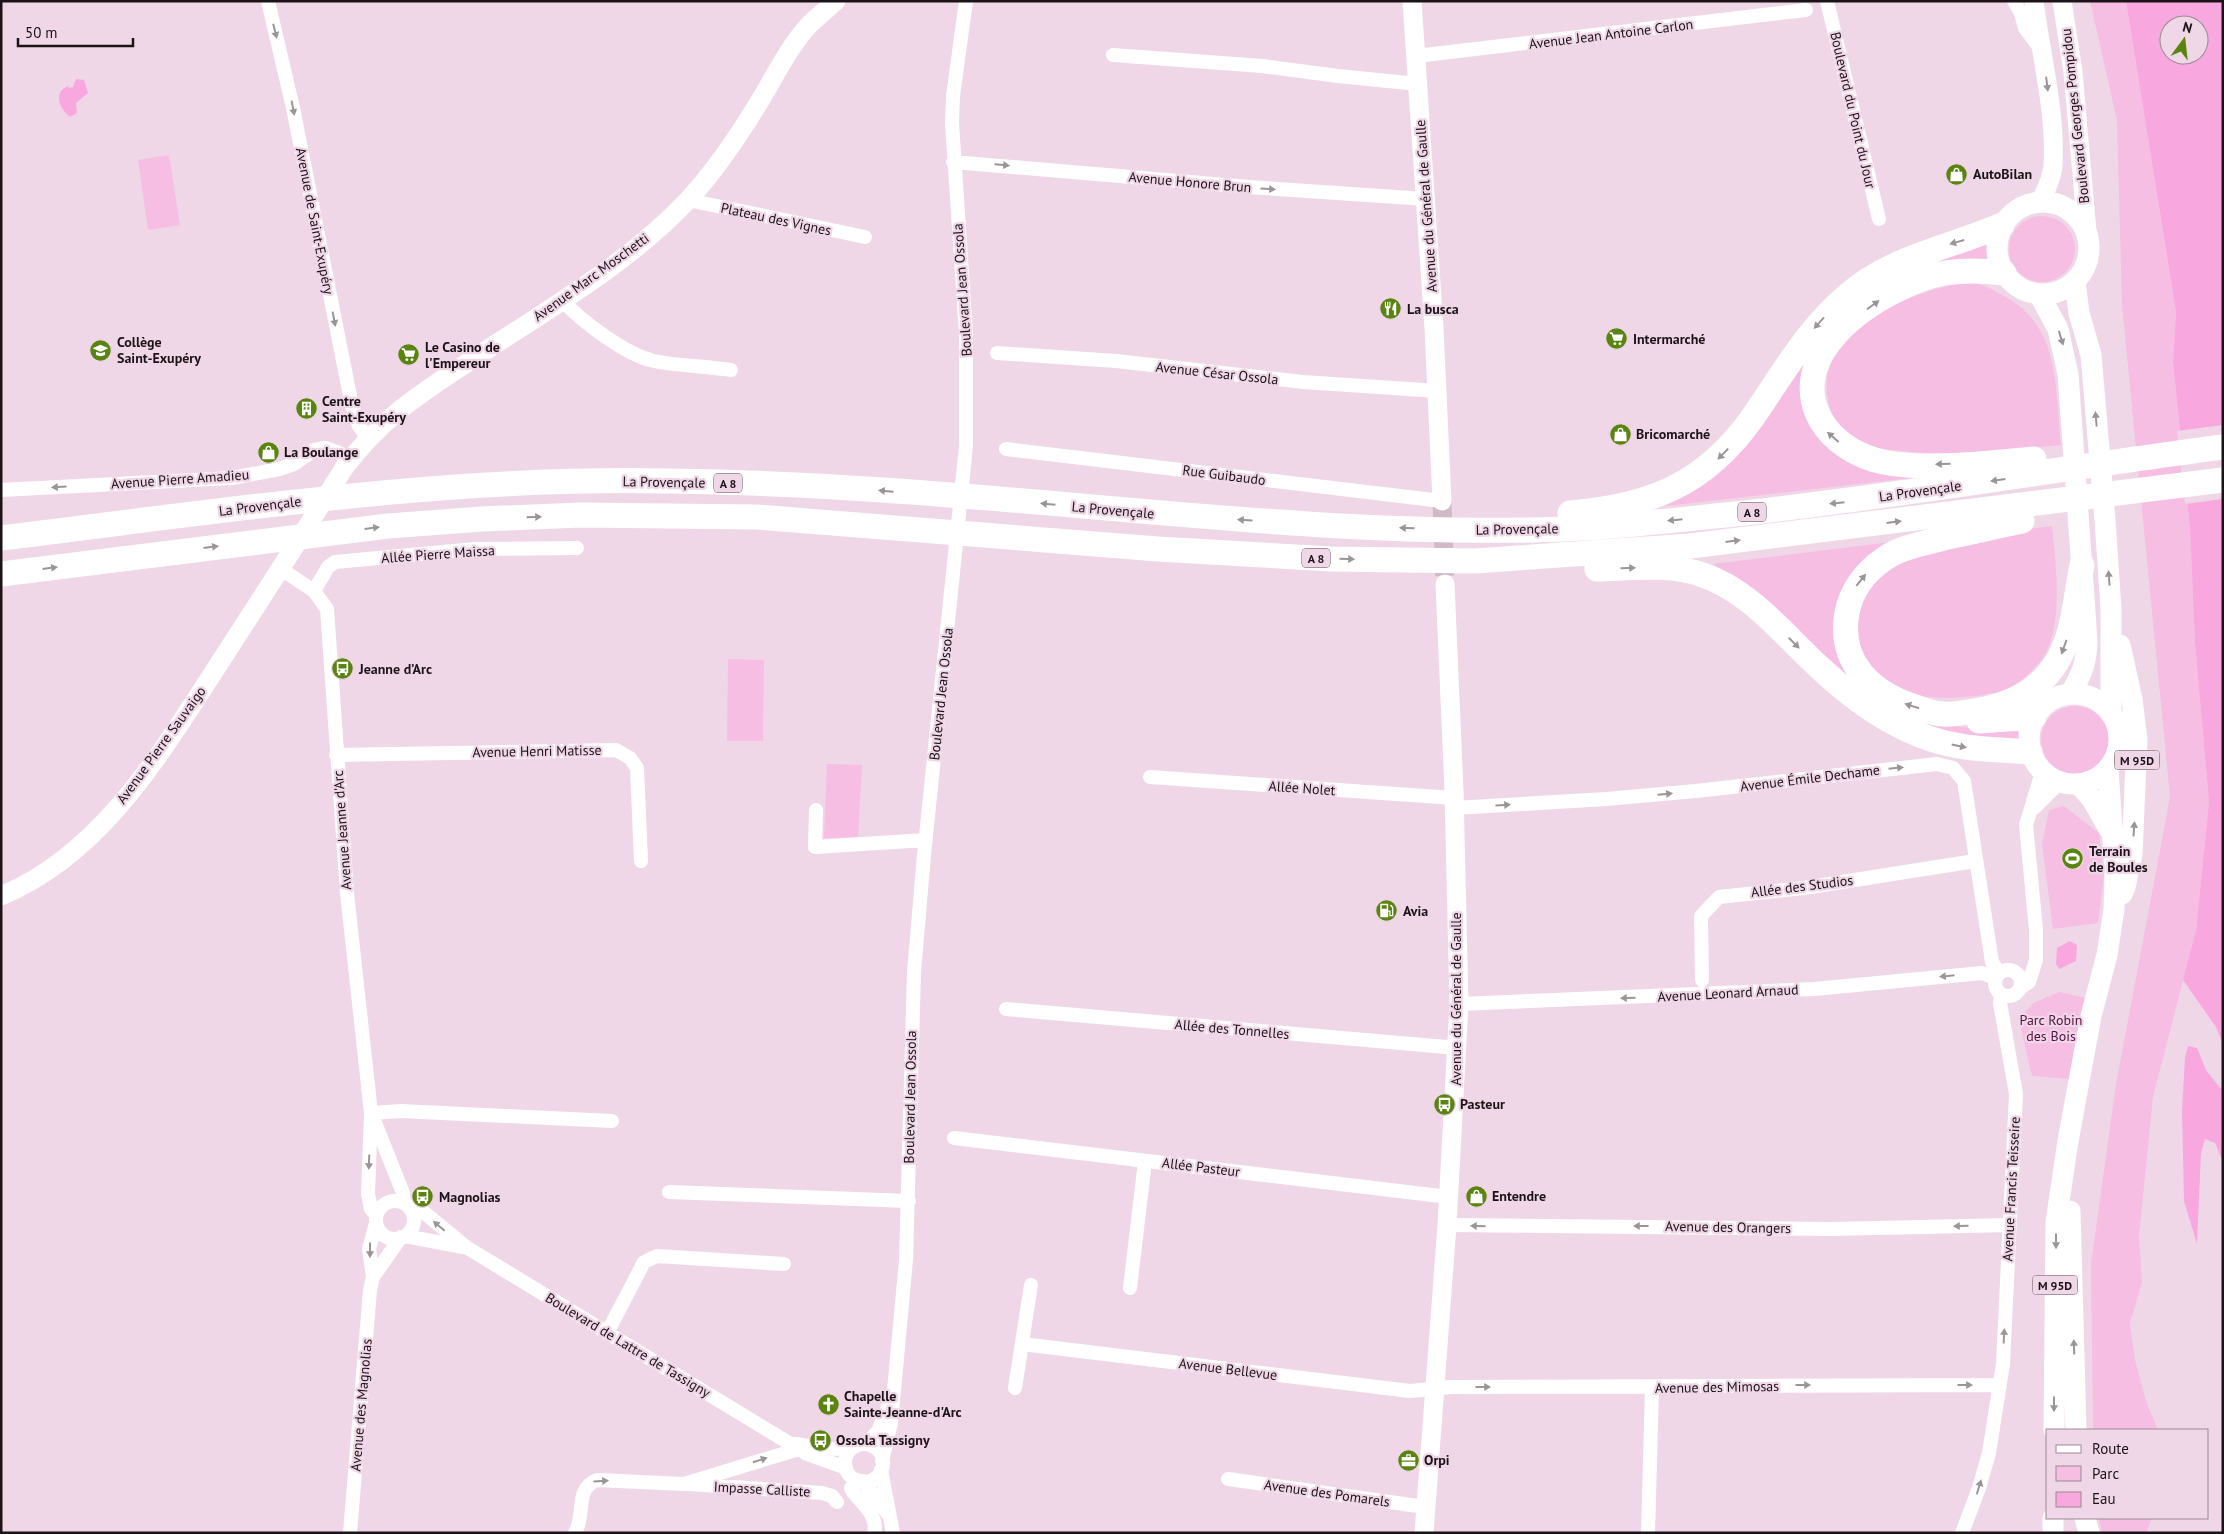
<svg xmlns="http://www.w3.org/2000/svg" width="2224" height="1534" font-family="'PT Sans',sans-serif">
<rect width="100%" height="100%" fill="#f0d7e7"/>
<path fill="#f6bee3" d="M2090,1H2126L2176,312L2173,362L2190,529L2195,643L2209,802L2196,930L2153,1097L2139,1236L2142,1283L2130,1323L2135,1360L2147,1404L2158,1430H2093L2091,1264L2116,1084L2170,797L2122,305L2117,121Z
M169,155L180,225L148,230L138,160Z
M2009 249a33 33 0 1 1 66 0a33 33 0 1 1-66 0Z
M1986,240L1987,263L1946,262L1805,361L1801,380L1806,415L1909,474L1910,478L1657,507L1802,351L1874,283Z
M1969,282C1982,284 1993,289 2004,296C2061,326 2055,389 2061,445C2008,450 1956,457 1903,451C1890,450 1877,449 1865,444C1848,438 1833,422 1829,404C1810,331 1912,290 1969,282Z
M2052,526C2056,561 2064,630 2042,659C2034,670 2018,685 2005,690C1983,697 1945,700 1922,696C1895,691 1863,668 1857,639C1856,633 1857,624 1858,617C1859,594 1874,575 1895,564C1906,559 1919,557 1931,553C1948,548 1964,542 1981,537C2004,531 2029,529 2052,526Z
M1899,541C1857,571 1834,579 1835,636L1932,720L1960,727L2018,732L2019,743L1971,739L1880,708L1731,576L1713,564Z
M728,659L764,660L763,741H727Z
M2041 740a34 34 0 1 1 68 0a34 34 0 1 1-68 0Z
M827,764L862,765L858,837L824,838Z
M2064,806L2099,833L2104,875L2098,923L2053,929L2042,844L2049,810Z
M2059,992L2086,998L2070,1079L2032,1076L2019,1020L2033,1003Z
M2099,1518H2152L2146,1533H2102Z"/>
<path fill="#f8a8df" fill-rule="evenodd" d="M2126,1H2223V1045L2216,1027L2183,980L2196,930L2209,802L2195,643L2190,529L2173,362L2176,312ZM2169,25H2199V55H2169Z
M76,79L84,80L88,93L76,103L77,113L70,117C60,109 52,93 68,86L69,88L73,87Z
M2070,941L2077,945L2076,961L2059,969L2056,964L2057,948Z
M2188,1046L2197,1048L2206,1070L2221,1089L2223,1083V1162L2215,1143L2205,1139L2201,1153L2197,1244L2184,1201L2182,1111L2185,1057Z"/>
<path fill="#f0d7e7" d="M2223,425V499L2185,504L2177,431Z"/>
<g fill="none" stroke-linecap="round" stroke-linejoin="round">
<path stroke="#d0bac8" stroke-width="19" stroke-dasharray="19 9" stroke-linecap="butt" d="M1442,501L1445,584"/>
<path stroke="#fff" stroke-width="14" d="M268,1L293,108L352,406L359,426L368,438
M1827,1L1879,219
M2014,1L2021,13L2025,28L2040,48
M1113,55L1262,66L1338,76L1418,84
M1416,56L1806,10
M953,162L1249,187L1426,199
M688,200L865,237
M562,300C581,321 626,355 654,361C678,366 706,366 731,370
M997,353L1116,361L1303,382L1438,391
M1006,449L1442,501
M1,490L232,478L279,469L294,464L314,450L326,448L352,458
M281,569L314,591L327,609L347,893L371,1113L368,1194L371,1209L376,1215
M314,591L328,567L335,562L475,549L577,548
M336,755L616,750L630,758L637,768L641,861
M1150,777L1454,798
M1455,808L1606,799L1696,791L1937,764L1953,768L1964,781L1992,962L1999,973
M2034,808L2060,782
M816,810L815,847L926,840
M1995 983a13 13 0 1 1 26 0a13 13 0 1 1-26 0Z
M1702,980L1701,916L1719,897L1804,888L1975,861
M2020,988L2029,982L2036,960V930L2026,825L2042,772
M1459,1004L1814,989L1982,973L1995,978
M1006,1009L1458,1048
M371,1113L401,1111L612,1121
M374,1120L403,1193L404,1203
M954,1138L1449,1197
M669,1192L909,1201
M376 1220a19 19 0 1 1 38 0a19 19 0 1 1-38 0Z
M410,1208L421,1210L466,1247L807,1454L846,1468
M1447,1225L1832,1229L2009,1225
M405,1236L463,1247
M373,1277L401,1237
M1130,1288L1145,1161
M607,1333L644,1262L657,1256L784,1264
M1022,1344L1410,1391L1451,1387L2000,1385
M1015,1388L1031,1285
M796,1444L827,1449L852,1448
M866,1444L878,1431L888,1407
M845 1463a19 19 0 1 1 38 0a19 19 0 1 1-38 0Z
M882,1461L891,1423L906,1260L914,972L924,855L966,446V334L952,123L953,96L966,1
M881,1470L893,1533
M1228,1479L1425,1507
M858,1480L851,1488L853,1492C862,1503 879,1517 874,1533
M863,1481L888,1514
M689,1484L822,1493L832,1496L837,1502
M350,1533L370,1290L373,1277L369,1249L376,1223
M575,1533C586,1514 574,1489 597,1480L684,1484L799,1449
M1648,1533L1652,1388
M1962,1533L1979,1488L1989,1453L2003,1364L2016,1094L2000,1003L2001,995"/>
<path stroke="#fff" stroke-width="19" d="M1412,1L1434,328L1442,501
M2034,1C2041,56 2056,111 2053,166C2052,179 2045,191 2040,203
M2062,1L2073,72L2087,232
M1,896C105,853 165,746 224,656C264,594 305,531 344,468C382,417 424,391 476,357C548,309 628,264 688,200C716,170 740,134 761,99C776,74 790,45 810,24C818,16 827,9 836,1
M1424,1533L1447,1225L1459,1004L1454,791L1445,584"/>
<path stroke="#fff" stroke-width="21" d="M1997 248a46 46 0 1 1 92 0a46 46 0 1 1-92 0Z
M2075,282L2079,313L2091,355L2105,520L2111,609V714
M2039,294L2058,329L2068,374L2087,640C2087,661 2082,675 2070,694
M2120,645L2132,699L2137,740L2132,854L2125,887L2122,894
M2029 739a45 45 0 1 1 90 0a45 45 0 1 1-90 0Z
M2079,784L2092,799L2109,829
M2070,1211L2076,1430
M2054,1430L2056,1222L2068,1141L2091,1016L2107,955L2114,909L2115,871L2108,769
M2085,1518L2089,1533
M2053,1533V1518"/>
<path stroke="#fff" stroke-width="25" d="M2004,273C1978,270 1950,269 1925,278C1891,290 1853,312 1831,340C1791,390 1819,443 1875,460C1918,472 1990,463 2034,459
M1570,513C1650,506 1705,485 1753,417C1783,374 1807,329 1848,295C1893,256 1949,248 2002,225
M2022,521C1997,526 1973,532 1948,537C1926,543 1903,546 1884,559C1865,572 1851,591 1847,613C1838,663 1872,693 1915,707C1924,710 1935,714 1944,714C1952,715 1960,713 1967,712C2000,708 2032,697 2052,669C2074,641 2075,598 2082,565
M1,538C224,511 446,476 671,481C731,482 791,484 850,488C1078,501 1304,534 1533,530C1604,529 1675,520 1745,513C1905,495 2063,468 2223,447
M1597,569C1632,568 1670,563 1703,575C1750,591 1783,634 1818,666C1858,704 1910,740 1966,747C1987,750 2009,750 2030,752
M1,574L388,526L482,519L581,515L757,517L1158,549L1331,559L1475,561L1690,546L2223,480
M1979,721L2034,717"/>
</g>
<defs><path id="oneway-solid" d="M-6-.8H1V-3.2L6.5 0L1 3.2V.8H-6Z" transform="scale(1.25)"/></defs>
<g fill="#999598">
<use href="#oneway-solid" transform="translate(275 31) rotate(76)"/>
<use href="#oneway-solid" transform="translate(2047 84) rotate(83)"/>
<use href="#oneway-solid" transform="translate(293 108) rotate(79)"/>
<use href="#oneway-solid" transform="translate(1002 165) rotate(5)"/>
<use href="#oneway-solid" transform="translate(1268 189) rotate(4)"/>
<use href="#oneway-solid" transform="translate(1957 242) rotate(164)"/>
<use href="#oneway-solid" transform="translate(1873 305) rotate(-35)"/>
<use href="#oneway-solid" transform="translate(334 319) rotate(79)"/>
<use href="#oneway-solid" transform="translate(1819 323) rotate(132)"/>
<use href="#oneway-solid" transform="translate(2061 338) rotate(73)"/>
<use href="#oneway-solid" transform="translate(2096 419) rotate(-95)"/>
<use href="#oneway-solid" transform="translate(1833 437) rotate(-139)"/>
<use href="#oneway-solid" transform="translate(1723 454) rotate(134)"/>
<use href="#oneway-solid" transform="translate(1943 464) rotate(179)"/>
<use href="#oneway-solid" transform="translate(1998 480) rotate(172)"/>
<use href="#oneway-solid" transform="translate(59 487) rotate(177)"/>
<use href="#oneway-solid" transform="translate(886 491) rotate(-175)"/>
<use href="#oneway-solid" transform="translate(1837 503) rotate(174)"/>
<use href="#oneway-solid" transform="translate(1048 504) rotate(-175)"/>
<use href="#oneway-solid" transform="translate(534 517) rotate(-2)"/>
<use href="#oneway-solid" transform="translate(1245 520) rotate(-177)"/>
<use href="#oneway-solid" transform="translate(1675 520) rotate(174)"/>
<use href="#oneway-solid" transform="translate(1894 522) rotate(-7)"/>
<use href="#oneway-solid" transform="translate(372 528) rotate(-7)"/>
<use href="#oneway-solid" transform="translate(1407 528) rotate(-178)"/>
<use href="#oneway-solid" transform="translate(1733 541) rotate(-7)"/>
<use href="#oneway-solid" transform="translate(211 547) rotate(-7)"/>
<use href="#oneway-solid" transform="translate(1347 559) rotate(1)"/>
<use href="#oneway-solid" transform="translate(50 568) rotate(-7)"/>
<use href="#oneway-solid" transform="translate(1628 568) rotate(-1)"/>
<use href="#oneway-solid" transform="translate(2109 578) rotate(-94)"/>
<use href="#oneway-solid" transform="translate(1861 580) rotate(-51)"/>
<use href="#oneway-solid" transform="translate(1794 643) rotate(45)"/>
<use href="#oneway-solid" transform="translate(2064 647) rotate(110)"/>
<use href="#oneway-solid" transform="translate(1912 706) rotate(-162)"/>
<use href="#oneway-solid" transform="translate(1959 746) rotate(12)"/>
<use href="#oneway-solid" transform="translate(1896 768) rotate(-6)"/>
<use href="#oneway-solid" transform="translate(1665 794) rotate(-5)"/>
<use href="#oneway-solid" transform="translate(1503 805) rotate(-3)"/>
<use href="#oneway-solid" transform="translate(2134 829) rotate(-86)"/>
<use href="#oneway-solid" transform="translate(1947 976) rotate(174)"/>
<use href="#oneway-solid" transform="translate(1628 998) rotate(178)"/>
<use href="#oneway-solid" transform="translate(369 1162) rotate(92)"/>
<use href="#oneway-solid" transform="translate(439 1226) rotate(-140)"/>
<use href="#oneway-solid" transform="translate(1478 1226) rotate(-179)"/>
<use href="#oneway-solid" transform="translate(1641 1226) rotate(-180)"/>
<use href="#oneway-solid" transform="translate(1961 1226) rotate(179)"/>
<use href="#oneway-solid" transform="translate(2056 1241) rotate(90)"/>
<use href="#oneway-solid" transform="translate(370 1250) rotate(90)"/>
<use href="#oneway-solid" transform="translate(2004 1336) rotate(-87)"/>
<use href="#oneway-solid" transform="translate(2074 1347) rotate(-92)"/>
<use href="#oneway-solid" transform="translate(1803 1385)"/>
<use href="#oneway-solid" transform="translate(1965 1385)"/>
<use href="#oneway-solid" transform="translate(1483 1387)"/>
<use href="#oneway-solid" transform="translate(2054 1404) rotate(90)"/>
<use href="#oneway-solid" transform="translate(760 1460) rotate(-18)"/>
<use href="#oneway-solid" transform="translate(601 1481) rotate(-3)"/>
<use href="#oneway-solid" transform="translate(1979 1487) rotate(-73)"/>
</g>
<defs>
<symbol id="shop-disc" viewBox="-11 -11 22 22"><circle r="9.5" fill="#598410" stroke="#f0d7e7"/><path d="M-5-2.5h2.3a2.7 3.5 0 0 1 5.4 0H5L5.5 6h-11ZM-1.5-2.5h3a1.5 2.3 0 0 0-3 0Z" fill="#fff"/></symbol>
<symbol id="restaurant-disc" viewBox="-11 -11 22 22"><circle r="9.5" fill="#598410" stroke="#f0d7e7"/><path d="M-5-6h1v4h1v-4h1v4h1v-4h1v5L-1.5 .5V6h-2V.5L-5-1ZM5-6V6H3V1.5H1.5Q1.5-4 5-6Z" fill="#fff"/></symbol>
<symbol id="supermarket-disc" viewBox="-11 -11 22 22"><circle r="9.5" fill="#598410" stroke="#f0d7e7"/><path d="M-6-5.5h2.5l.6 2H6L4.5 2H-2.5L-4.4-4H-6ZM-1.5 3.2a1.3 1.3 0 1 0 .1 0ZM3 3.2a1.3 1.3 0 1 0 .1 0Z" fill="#fff"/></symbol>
<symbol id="school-disc" viewBox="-11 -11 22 22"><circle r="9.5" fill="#598410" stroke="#f0d7e7"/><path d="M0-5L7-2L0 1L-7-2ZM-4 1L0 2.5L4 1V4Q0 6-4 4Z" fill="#fff"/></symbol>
<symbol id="building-disc" viewBox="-11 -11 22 22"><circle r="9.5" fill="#598410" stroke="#f0d7e7"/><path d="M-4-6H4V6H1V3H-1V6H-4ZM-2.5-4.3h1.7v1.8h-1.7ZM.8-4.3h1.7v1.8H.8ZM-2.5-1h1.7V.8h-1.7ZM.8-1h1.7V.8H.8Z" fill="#fff"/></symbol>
<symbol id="bus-disc" viewBox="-11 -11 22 22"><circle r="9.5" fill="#598410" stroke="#f0d7e7"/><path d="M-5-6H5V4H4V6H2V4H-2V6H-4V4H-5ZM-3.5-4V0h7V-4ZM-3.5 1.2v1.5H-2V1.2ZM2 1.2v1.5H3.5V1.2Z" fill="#fff"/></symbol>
<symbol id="stadium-disc" viewBox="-11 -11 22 22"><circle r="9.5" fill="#598410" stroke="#f0d7e7"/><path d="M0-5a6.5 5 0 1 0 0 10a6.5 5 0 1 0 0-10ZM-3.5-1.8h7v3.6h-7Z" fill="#fff"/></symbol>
<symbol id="fuel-disc" viewBox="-11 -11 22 22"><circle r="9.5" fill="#598410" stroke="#f0d7e7"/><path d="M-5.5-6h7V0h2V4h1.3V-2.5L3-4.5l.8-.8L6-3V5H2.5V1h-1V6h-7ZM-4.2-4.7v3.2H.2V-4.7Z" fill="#fff"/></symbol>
<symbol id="church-disc" viewBox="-11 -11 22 22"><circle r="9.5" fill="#598410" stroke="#f0d7e7"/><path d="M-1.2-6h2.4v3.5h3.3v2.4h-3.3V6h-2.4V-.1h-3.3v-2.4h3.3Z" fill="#fff"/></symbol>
<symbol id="office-disc" viewBox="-11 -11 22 22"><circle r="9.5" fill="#598410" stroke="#f0d7e7"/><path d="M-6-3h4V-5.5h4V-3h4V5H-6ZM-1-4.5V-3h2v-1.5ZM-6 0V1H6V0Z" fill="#fff"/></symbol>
</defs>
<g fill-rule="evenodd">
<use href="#shop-disc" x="1944" y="162" width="25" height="25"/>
<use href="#restaurant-disc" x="1378" y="296" width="25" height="25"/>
<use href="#supermarket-disc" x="1604" y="326" width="25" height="25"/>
<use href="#school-disc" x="88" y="338" width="25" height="25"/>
<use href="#supermarket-disc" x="396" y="342" width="25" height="25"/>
<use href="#building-disc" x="294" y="396" width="25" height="25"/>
<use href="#shop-disc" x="1608" y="422" width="25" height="25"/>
<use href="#shop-disc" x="256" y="440" width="25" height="25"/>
<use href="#bus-disc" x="330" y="656" width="25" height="25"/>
<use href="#stadium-disc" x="2060" y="846" width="25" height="25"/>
<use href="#fuel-disc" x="1374" y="898" width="25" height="25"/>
<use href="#bus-disc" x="1432" y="1092" width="25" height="25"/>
<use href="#shop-disc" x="1464" y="1184" width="25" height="25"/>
<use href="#bus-disc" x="410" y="1184" width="25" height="25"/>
<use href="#church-disc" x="816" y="1392" width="25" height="25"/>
<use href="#bus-disc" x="808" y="1428" width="25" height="25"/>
<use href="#office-disc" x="1396" y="1448" width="25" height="25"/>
</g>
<g text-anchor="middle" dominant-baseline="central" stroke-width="4.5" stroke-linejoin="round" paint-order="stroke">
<g fill="#f0d7e7" stroke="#5c4e57" stroke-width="1">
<rect x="714" y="473.5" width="28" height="19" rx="4"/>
<rect x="1738" y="502.5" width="28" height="19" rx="4"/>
<rect x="1302" y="548.5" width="28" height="19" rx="4"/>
<rect x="2114.5" y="750.5" width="45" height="19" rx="4"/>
<rect x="2032.5" y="1275.5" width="45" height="19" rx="4"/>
</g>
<g font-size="12" font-weight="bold" fill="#1c1319">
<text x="728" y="483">A 8</text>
<text x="1752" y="512">A 8</text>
<text x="1316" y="558">A 8</text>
<text x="2137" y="760">M 95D</text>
<text x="2055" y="1285">M 95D</text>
</g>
<g font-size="14" fill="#1c1319" stroke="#f0d7e7">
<text transform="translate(1611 34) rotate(-7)">Avenue Jean Antoine Carlon</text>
<text transform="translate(1853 110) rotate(77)">Boulevard du Point du Jour</text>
<text transform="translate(2075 116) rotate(-96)">Boulevard Georges Pompidou</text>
<text transform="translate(1190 182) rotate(5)">Avenue Honore Brun</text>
<text transform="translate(1426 206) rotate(-94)">Avenue du Général de Gaulle</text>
<text transform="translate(776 219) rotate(12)">Plateau des Vignes</text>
<text transform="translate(315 221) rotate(79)">Avenue de Saint-Exupéry</text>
<text transform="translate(591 277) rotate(-36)">Avenue Marc Moschetti</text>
<text transform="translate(962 290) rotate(-94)">Boulevard Jean Ossola</text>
<text transform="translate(1217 373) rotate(6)">Avenue César Ossola</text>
<text transform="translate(1224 475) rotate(7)">Rue Guibaudo</text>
<text transform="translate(180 479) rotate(-4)">Avenue Pierre Amadieu</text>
<text transform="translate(664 482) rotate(1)">La Provençale</text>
<text transform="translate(1920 491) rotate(-8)">La Provençale</text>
<text transform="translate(260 506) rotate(-7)">La Provençale</text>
<text transform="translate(1113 510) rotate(5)">La Provençale</text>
<text transform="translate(1517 529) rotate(-1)">La Provençale</text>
<text transform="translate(438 554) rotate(-4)">Allée Pierre Maissa</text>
<text transform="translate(941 694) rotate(-84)">Boulevard Jean Ossola</text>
<text transform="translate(161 745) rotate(-54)">Avenue Pierre Sauvaigo</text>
<text transform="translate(537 751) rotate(-1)">Avenue Henri Matisse</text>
<text transform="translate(1810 778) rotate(-7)">Avenue Émile Dechame</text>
<text transform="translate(1302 788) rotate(4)">Allée Nolet</text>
<text transform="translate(342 830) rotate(-94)">Avenue Jeanne d'Arc</text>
<text transform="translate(1802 886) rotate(-7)">Allée des Studios</text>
<text transform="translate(1728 993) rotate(-3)">Avenue Leonard Arnaud</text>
<text transform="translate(1456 999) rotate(-90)">Avenue du Général de Gaulle</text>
<text transform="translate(1232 1029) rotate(5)">Allée des Tonnelles</text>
<text transform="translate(910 1097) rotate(-89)">Boulevard Jean Ossola</text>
<text transform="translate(1201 1167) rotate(7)">Allée Pasteur</text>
<text transform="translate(2011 1189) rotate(-87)">Avenue Francis Teisseire</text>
<text transform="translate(1728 1227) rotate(1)">Avenue des Orangers</text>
<text transform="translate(628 1345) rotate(31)">Boulevard de Lattre de Tassigny</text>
<text transform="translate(1228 1369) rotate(7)">Avenue Bellevue</text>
<text transform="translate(1717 1387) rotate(-1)">Avenue des Mimosas</text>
<text transform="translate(361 1405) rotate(-85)">Avenue des Magnolias</text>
<text transform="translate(762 1489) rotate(3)">Impasse Calliste</text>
<text transform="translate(1327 1493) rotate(8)">Avenue des Pomarels</text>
</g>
<g font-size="14" font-weight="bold" fill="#1c1319" stroke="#f0d7e7" text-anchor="start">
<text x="1973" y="174">AutoBilan</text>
<text x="1407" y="309">La busca</text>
<text x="1633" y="339">Intermarché</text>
<text x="117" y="342">Collège<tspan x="117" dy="16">Saint-Exupéry</tspan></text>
<text x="425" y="347">Le Casino de<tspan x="425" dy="16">l'Empereur</tspan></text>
<text x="322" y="401">Centre<tspan x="322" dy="16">Saint-Exupéry</tspan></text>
<text x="1636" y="434">Bricomarché</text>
<text x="284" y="452">La Boulange</text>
<text x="359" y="669">Jeanne d’Arc</text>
<text x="2089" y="851">Terrain<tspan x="2089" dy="16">de Boules</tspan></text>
<text x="1403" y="911">Avia</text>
<text x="1460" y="1104">Pasteur</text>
<text x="1492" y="1196">Entendre</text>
<text x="439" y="1197">Magnolias</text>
<text x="844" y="1396">Chapelle<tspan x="844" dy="16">Sainte-Jeanne-d'Arc</tspan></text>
<text x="836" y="1440">Ossola Tassigny</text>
<text x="1424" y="1460">Orpi</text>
</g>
<g font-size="14" fill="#551045" stroke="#f0d7e7">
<text x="2051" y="1020">Parc Robin<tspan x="2051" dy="16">des Bois</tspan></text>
</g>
</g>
<rect width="2224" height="1534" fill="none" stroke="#1c1319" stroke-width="5"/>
<rect x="2046" y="1429" width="162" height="90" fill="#f0d7e7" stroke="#9b8995"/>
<rect x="2056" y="1445" width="25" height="8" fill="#ffffff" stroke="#9b8995"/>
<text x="2092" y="1454" font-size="15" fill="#1c1319">Route</text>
<rect x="2056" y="1466" width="25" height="15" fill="#f6bee3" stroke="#9b8995"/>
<text x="2092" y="1479" font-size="15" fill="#1c1319">Parc</text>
<rect x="2056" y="1492" width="25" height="15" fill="#f8a8df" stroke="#9b8995"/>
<text x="2092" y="1504" font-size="15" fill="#1c1319">Eau</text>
<g transform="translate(2184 40) rotate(15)"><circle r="24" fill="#f0d7e7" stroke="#9b8995"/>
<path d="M0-4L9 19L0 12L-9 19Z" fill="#598410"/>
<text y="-8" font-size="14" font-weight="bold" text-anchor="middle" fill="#1c1319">N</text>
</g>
<path d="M18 38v8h115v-8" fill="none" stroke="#1c1319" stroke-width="2.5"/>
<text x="25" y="38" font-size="15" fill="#1c1319" stroke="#f0d7e7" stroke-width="4" paint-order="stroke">50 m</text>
</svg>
